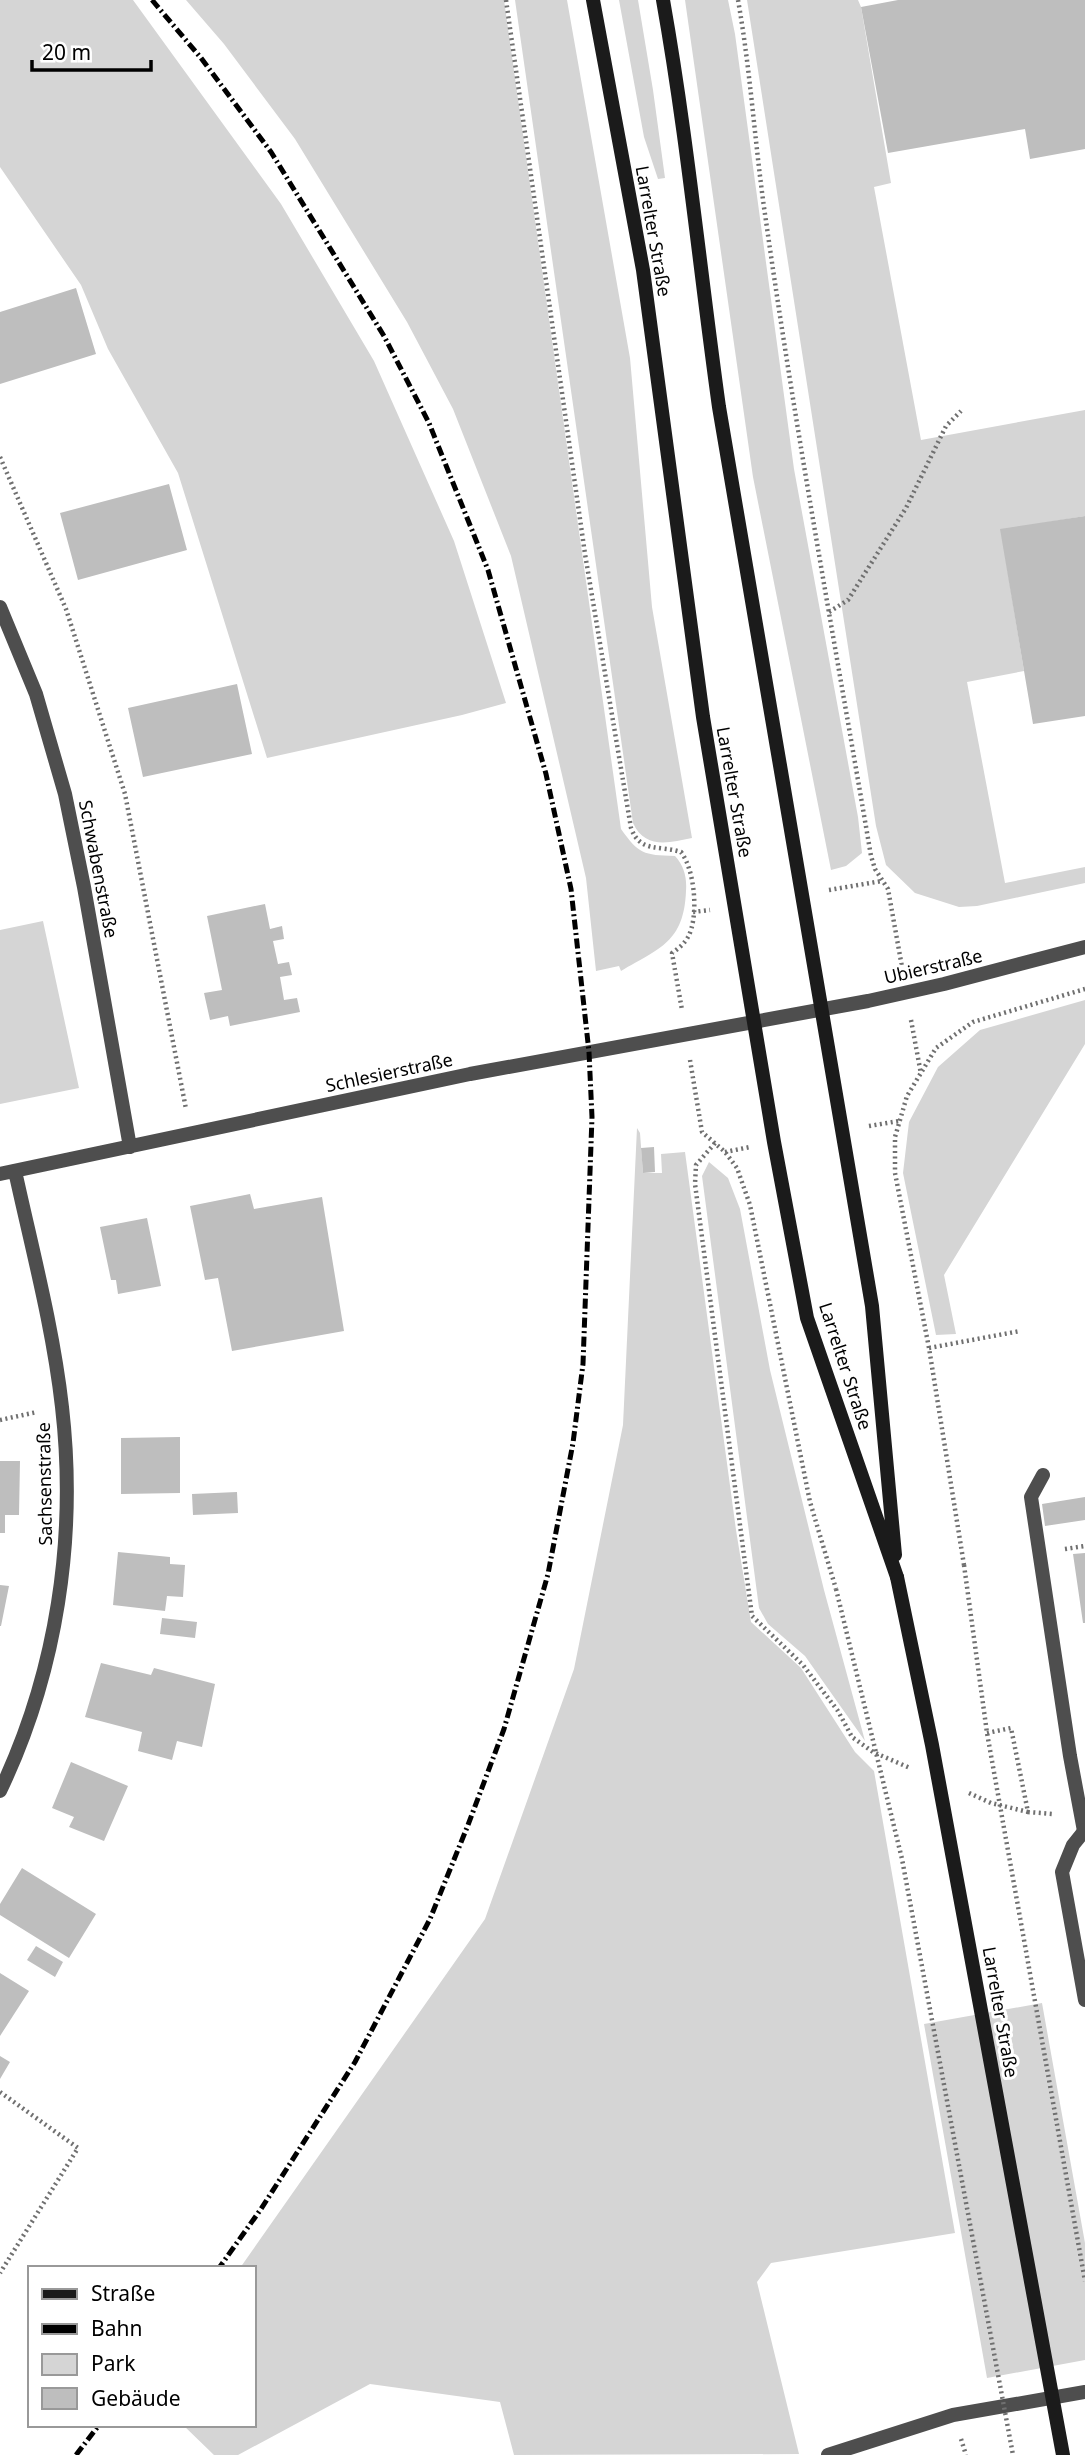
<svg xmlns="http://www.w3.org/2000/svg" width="1085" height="2455" font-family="'Noto Sans',sans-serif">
<rect width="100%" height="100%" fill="#fff"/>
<path fill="#d5d5d5" d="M0,0H133L281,204L374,361L454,541L506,703L462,715L267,758L178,473L108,349L81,285L0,167Z
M186,0H504L621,829C639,854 643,855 675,856C684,866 687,877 686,891C684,942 660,948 621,971L619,966L596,971L586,878L511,556L453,409L407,322L295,139L224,44Z
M515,0H567L630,358L652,607L692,838C668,843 645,849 633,823Z
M619,0H638L653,90L665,178L658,179L644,137Z
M685,0H728L735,34L794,469L858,817L862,853L846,866L831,870L753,477Z
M747,0H858L861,7L891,183L874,187L921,440L1085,410V516L1001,530L1024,671L967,682L1005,883L1085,867V883L977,906L959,907L915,893L886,865L876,826Z
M43,921L79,1088L0,1104V930Z
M1085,1000V1044L944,1275L956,1334L936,1335L903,1173L909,1122L938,1067L980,1030Z
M637,1128L640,1133L643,1173H662L661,1154L685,1152L736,1530L751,1622L801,1668L855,1752L874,1771L955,2233L771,2263L757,2282L799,2454L514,2455L500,2402L370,2384L238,2455H214L183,2425H254V2268H240L485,1919L574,1669L623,1425Z
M709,1162L728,1178L740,1209L770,1370L824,1590L865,1741L805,1656L768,1624L759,1608L702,1176Z
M1042,2003L1085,2243V2360L987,2378L924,2024Z"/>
<path fill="#bebebe" d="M898,0H1085V149L1030,159L1025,129L888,153L861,7Z
M76,288L96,354L0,384V312Z
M169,484L187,550L78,580L60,513Z
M1085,516V716L1033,724L1000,529Z
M237,684L252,754L143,777L128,708Z
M265,904L270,929L282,926L284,939L273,941L278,964L289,962L292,975L280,977L284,1000L297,998L300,1012L230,1026L228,1016L210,1020L204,993L222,990L207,916Z
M654,1147L655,1172L643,1173L641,1148Z
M250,1194L254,1209L322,1197L344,1331L232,1351L218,1278L205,1280L190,1206Z
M147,1218L161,1286L118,1294L116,1280H111L100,1227Z
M180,1437V1493L121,1494V1438Z
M0,1461H20L19,1515H5V1533H0Z
M237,1492L238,1513L193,1515L192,1494Z
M1085,1497V1520L1045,1526L1042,1504Z
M118,1552L170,1557V1564L185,1565L183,1597L167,1596L165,1611L113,1605Z
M1085,1553V1623H1083L1073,1554Z
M0,1585L9,1586L1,1626H0Z
M162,1618L197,1622L195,1638L160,1634Z
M101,1663L151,1675L154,1668L215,1684L202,1747L177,1741L172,1760L138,1751L142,1732L85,1717Z
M71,1762L128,1786L104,1841L69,1827L74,1817L52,1808Z
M22,1868L96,1914L69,1958L0,1915V1904Z
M36,1946L63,1962L55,1977L27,1960Z
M0,1973L29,1991L0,2036Z
M0,2056L10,2062L0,2079Z"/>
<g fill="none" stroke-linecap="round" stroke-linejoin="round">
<path stroke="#707070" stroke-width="4.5" stroke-dasharray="2 3.5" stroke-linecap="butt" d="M506,0L585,554L631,828C640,853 659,845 681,852C695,870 699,917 688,937C684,944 678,949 672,953L682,1010
M738,0C751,73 755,148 766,221C796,433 835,644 871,856L875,869L888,889L902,967
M0,457L66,609L125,794L186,1109
M829,612L848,600L906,508L946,426L961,411
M829,890L882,881
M693,912L710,910
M911,1020L921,1074
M690,1060L702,1132L725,1152L737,1168L750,1205L810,1502L836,1589
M869,1126L899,1121
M715,1143L696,1165L695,1184L752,1616L803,1665L838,1711L852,1737L873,1752L910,1768
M725,1152L750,1147
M929,1348L1020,1331
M0,1420L37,1412
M1065,1549L1085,1546
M964,1565L929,1348L895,1173V1137L907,1096L936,1048L973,1022L1085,989
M987,1733L1011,1728L1028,1812L1053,1814
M969,1793L991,1803L1028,1812
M0,2092L78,2148L0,2273
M961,2439L966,2455"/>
<path stroke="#4e4e4e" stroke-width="14" d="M1043,1475L1031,1497L1070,1756L1084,1831
M828,2455L953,2415L1085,2392"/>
<path stroke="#4e4e4e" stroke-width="14" d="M0,607L36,694L65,794L84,887L130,1147
M0,1174L470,1074L868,1001L944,984L1085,947
M0,1791C57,1672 77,1537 62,1407C53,1327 32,1249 15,1171
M1085,1830L1073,1845L1062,1872L1085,2000"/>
<path stroke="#1b1b1b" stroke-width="14" d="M593,0L643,270L703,717L774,1142L807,1318L897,1577
M663,0C687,135 700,271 719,407L872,1306L895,1555"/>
<path stroke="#000" stroke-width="5" stroke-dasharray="10 3.5 2 3.5" stroke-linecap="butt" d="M152,0L201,58L271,152L384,336L429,423L488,570L546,774L571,889L589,1052L592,1117L583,1364L573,1443L548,1574L504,1729L468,1825L430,1919L355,2062L261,2209L219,2268
M76,2455L99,2425"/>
<path stroke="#707070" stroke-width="4.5" stroke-dasharray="2 3.5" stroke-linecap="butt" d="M964,1565L987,1733L1085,2281
M836,1589L902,1859L1013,2455"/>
<path stroke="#1b1b1b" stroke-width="14" d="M897,1577L932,1745L1063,2455"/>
</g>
<g text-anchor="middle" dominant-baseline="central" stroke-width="6" stroke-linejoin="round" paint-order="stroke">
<g font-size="18" fill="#000" stroke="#fff">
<text transform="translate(654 231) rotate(80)">Larrelter Straße</text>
<text transform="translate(735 792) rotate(80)">Larrelter Straße</text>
<text transform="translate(99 869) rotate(79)">Schwabenstraße</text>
<text transform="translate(933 966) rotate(-13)">Ubierstraße</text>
<text transform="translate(389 1072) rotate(-12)">Schlesierstraße</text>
<text transform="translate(846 1366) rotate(72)">Larrelter Straße</text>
<text transform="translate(44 1484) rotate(-91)">Sachsenstraße</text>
<text transform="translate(1001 2012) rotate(80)">Larrelter Straße</text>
</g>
</g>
<rect x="28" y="2266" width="228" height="161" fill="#ffffff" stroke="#999999" stroke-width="2"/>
<rect x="42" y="2289" width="35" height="10" fill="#1b1b1b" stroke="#999999" stroke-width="2"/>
<text x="91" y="2301" font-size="21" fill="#000000">Straße</text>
<rect x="42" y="2324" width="35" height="10" fill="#000000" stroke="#999999" stroke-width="2"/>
<text x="91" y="2336" font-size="21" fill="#000000">Bahn</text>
<rect x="42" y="2354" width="35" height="21" fill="#d5d5d5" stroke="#999999" stroke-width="2"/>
<text x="91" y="2371" font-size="21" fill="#000000">Park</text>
<rect x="42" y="2388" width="35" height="21" fill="#bebebe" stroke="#999999" stroke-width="2"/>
<text x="91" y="2406" font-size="21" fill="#000000">Gebäude</text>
<path d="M32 60v10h119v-10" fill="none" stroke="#000000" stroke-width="3.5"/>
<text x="42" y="60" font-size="21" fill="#000000" stroke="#ffffff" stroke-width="5" paint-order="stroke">20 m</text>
</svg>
